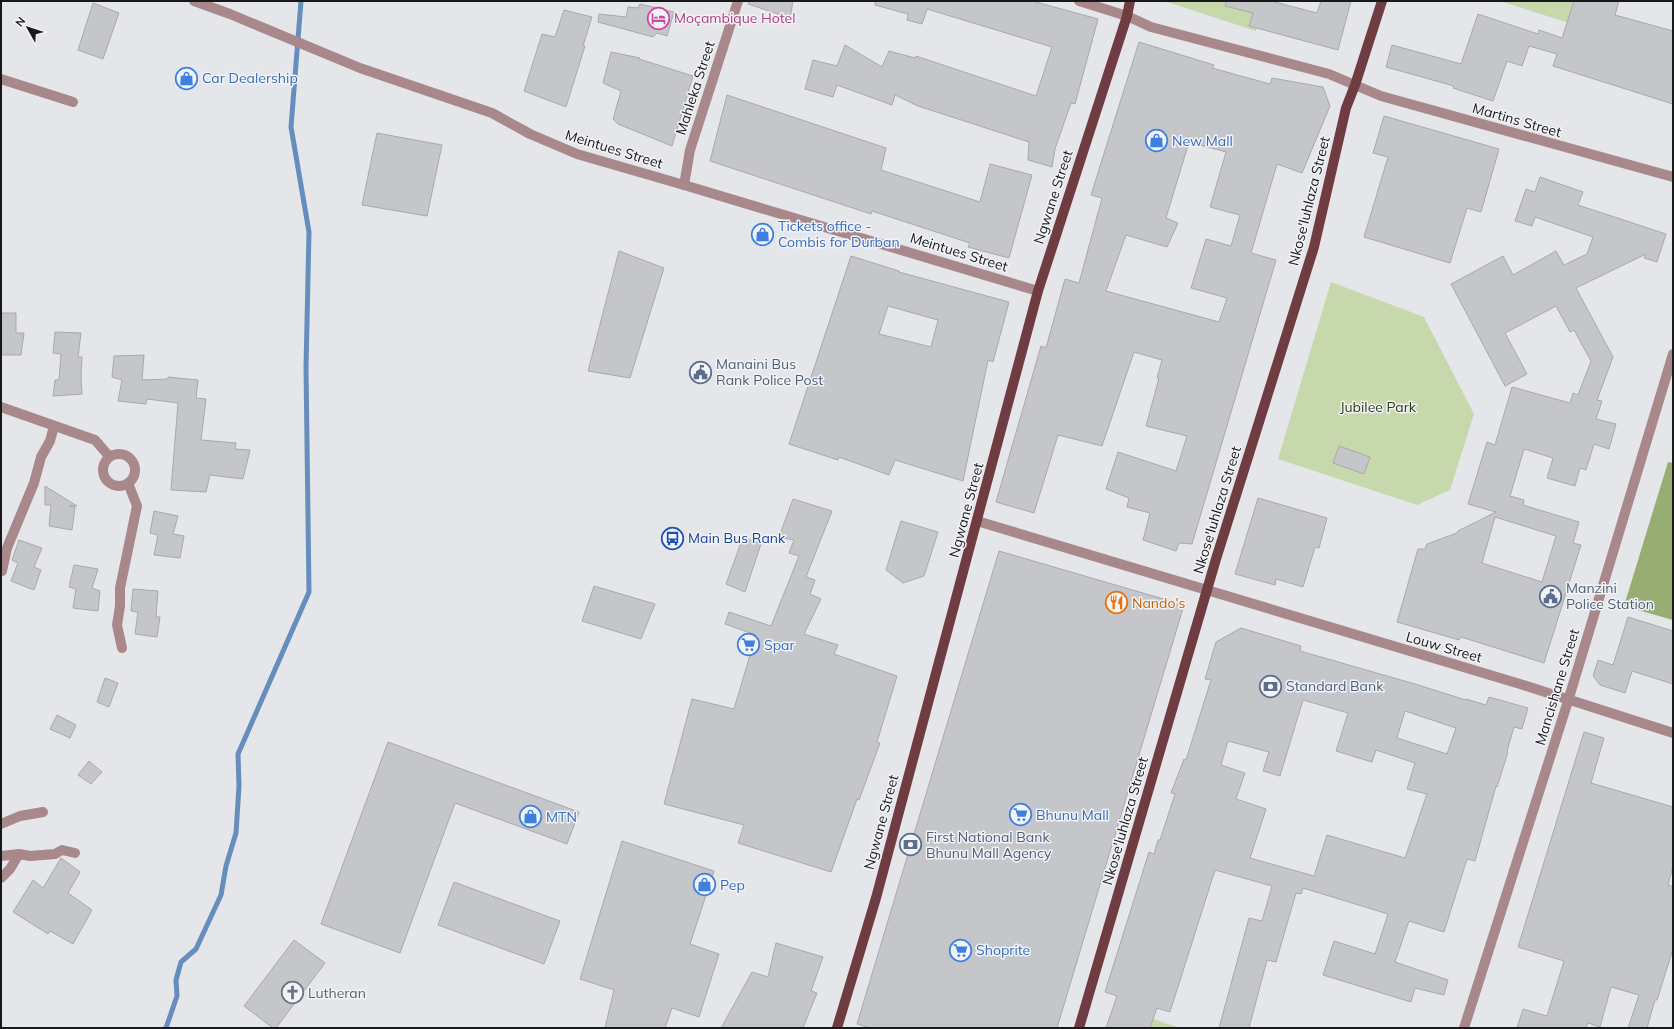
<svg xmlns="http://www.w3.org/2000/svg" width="1674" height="1029" font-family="Mulish,sans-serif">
<rect width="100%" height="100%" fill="#e5e6e9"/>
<path fill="#c7d8ac" d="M1164,1H1265L1256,31Z
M1500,1H1580L1572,24Z
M1331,282L1424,317L1474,414L1450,490L1417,505L1278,459Z
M1153,1019L1181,1028H1150Z"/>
<path fill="#97ad72" d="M1668,462L1673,463V620L1624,606Z"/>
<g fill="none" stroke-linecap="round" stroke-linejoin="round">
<path stroke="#668ebd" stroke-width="5" d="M166,1028L177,996L176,980L181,962L196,949L221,895L226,866L236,833L239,786L238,754L309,592L306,367L309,232L291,127L301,1"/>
</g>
<path fill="#c5c6c9" stroke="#a8a9ac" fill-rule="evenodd" d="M749,1H793L790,18L748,4Z
M875,1H1032L1098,19L1075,104L1071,103L1055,149L1052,167L1028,160L1029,142L918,106L895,95L892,105L837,85L833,97L805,89L813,60L837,66L845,45L882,67L889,51L915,58L916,56L1036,96L1052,47L927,9L922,24L907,20L908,14L875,5Z
M1226,1H1271L1317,13L1321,1H1351L1338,50L1249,26L1253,13L1225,6Z
M1574,1H1619L1615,15L1673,31V104L1553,66L1557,54L1529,46L1522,66L1507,61L1493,101L1453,88L1454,86L1386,67L1392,45L1461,64L1478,14L1538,34L1539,30L1562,38Z
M93,3L119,13L103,59L78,50Z
M640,4L674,12L667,36L657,33L653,37L598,22L599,14L626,17L628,7L638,8Z
M564,10L592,17L583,46H585L566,107L524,91L542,34L555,37Z
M1139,42L1214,65L1212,68L1270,84L1272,78L1323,87L1330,106L1302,173L1277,164L1251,253L1276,260L1192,544L1179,543L1176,551L1143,540L1150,513L1127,507L1129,498L1106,489L1118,452L1176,471L1187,436L1146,426L1159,378H1157L1162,360L1134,352L1102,446L1058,435L1034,513L996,502L1041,346L1046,348L1065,279L1079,283L1102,198L1091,195ZM1189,142L1226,152L1210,207L1240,215L1231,246L1206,239L1191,288L1227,298L1219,322L1106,291L1126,235L1167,247L1178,223L1166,218Z
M611,52L640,58L639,59L693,76L672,146L618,124L613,119L621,91L603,83Z
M727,95L886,148L881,170L980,202L990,164L1032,175L1009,258L968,247L970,243L872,211L871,214L710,161Z
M1384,116L1499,149L1481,212L1467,208L1450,263L1364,237L1388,157L1373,153Z
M377,133L442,145L427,216L362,205Z
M1540,177L1583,192L1578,205L1666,234L1657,262L1644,258L1646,254L1576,288L1613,357L1597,400L1602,401L1596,419L1616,424L1609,449L1594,444L1586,470L1580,468L1575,486L1547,478L1553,458L1524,449L1510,496L1524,500L1523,505L1579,522L1573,543L1581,545L1544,663L1461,637L1459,640L1397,622L1418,549H1425L1427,544L1457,533L1458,531L1496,512L1468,504L1487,442L1495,445L1512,387L1570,403L1573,393L1578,395L1591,361L1574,330L1570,332L1556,306L1505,333L1527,374L1505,386L1451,284L1503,256L1513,275L1556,251L1564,265L1587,254L1593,237L1535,217L1532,226L1515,221L1526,189L1535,192ZM1495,517L1556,536L1542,582L1482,563Z
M619,251L664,268L630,378L588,371Z
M851,256L899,271V272L1009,302L993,362L988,360L963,481L895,460L889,475L839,457L838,460L789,444ZM888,306L938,320L931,347L879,334Z
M1,313H16V333H24L21,355H1Z
M55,332L81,333L78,357H82L81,377L82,394L53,396L55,380H59L61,354L53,353Z
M144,355L142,380L168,379V377L198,380L196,398L206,399L201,440L236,443L235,449L250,450L243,479L210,475L206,492L171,490L178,403L147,399L146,404L118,401L122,380L112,377L114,356Z
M1339,446L1370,457L1364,474L1333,463Z
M45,486L77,506H69L75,507L72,530L49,526L51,505H45Z
M1258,498L1327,518L1319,548L1315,547L1303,587L1276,579L1275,585L1235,574Z
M793,499L832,511L806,577L815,580L810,594L821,599L804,634L838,645L834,654L897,676L877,742L880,743L859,800L857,799L831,872L738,843L744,825L664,804L692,699L734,709L756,635L725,624L729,612L771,626L799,556L789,553L794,540L779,537Z
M154,511L178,516L173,534L184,536L180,558L154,555L158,535L150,533Z
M901,521L938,532L924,576L903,583L886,570Z
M743,537L761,544L745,592L726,584Z
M19,540L42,548L34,567L41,570L34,590L11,581L18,563L12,560Z
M999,551L1184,605L1057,1028H871L857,1024Z
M74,565L98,569L92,588L100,591L98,611L73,608L76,589L69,587Z
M594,586L655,604L641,639L582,621Z
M133,589L158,591L156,617H160L157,637L135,634L138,612L131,611Z
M1628,617L1673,631V684L1632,671L1625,693L1600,685L1593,676L1598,660L1613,665Z
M1241,628L1301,646L1300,651L1415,684L1466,700V699L1486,705L1489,697L1528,708L1522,729L1514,727L1507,751L1508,752L1497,787L1496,786L1475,861L1467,859L1444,932L1409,921L1395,962L1448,980L1444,995L1415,988L1411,1002L1323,975L1334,941L1375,954L1388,914L1303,888L1301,894L1296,893L1276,962L1267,960L1249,1028H1219L1249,918L1262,921L1272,886L1215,870L1170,1012L1157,1008L1150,1028H1106L1117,996L1105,992L1149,852L1154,854L1158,840H1160L1175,794L1171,793L1184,759L1186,760L1211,680L1205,679L1216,642ZM1303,700L1348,713L1336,751L1372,762L1376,750L1415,763L1407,789L1427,794L1405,858L1327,835L1314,876L1250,858L1266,809L1236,799L1245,773L1221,765L1228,741L1269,752L1263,771L1280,776ZM1405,711L1456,728L1447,754L1397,738Z
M105,678L118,683L109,707L97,702Z
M57,715L76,725L70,738L50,729Z
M1584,732L1604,738L1591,783L1673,807V866L1668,885L1673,887V949L1657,1000H1655L1647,1028H1628L1639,995L1611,987L1600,1027L1588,1023L1586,1028H1517L1523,1009L1547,1016L1564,961L1518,947Z
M388,742L579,812L567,844L455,803L400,953L321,924Z
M89,761L102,772L91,784L78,775Z
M622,841L714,871L690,944L719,954L699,1017L672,1008L665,1028H605L614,990L580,979Z
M61,858L80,872L68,893L92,910L73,944L50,931L48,934L13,912L33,880L43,888Z
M454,882L560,921L544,964L438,925Z
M294,940L325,963L276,1028H273L244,1006Z
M776,943L823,957L811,991L817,993L803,1028H721L752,972L768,977Z"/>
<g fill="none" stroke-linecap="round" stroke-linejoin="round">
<path stroke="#a8888b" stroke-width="10" d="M1079,1L1127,16L1151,27L1329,74L1381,96L1673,177
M1,79L73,102
M684,185L690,150L738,1
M1,407L95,440L109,456
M103 470a16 16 0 1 1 32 0a16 16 0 1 1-32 0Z
M977,521L1520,684L1673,733
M2,571L7,548L34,483L41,457L50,441L54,426
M122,648L117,625L120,606V588L137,506L128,483
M1,824L20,816L43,812
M1,856L19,854L30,856L55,854L62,850L75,853
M1,878L10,869L19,854
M1464,1028L1568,701L1673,354"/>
<path stroke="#a8888b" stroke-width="10" d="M194,1L230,14L360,68L492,113L530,134L577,154L684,185L1038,291"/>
<path stroke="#6f3c42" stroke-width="10" d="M837,1028L876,898L1038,291L1127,16L1130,1
M1079,1028L1216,559L1314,247L1346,108L1355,85L1382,1"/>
</g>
<defs>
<symbol id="hotel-ring" viewBox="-11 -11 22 22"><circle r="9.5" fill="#f2f3f7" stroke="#d1479c" stroke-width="1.5"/><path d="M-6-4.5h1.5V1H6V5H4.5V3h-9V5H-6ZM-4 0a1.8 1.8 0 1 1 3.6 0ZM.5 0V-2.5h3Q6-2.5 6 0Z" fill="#d1479c"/></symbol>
<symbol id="shop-ring" viewBox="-11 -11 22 22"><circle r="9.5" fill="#f2f3f7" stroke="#3f7fe0" stroke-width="1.5"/><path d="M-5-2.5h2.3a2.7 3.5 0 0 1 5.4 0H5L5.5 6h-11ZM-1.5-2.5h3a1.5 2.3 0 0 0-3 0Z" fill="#3f7fe0"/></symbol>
<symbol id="civic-ring" viewBox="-11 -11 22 22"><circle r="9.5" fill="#f2f3f7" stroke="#5c6f8a" stroke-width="1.5"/><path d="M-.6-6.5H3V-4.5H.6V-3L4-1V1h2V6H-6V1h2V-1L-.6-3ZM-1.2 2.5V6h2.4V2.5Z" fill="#5c6f8a"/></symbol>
<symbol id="bus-ring" viewBox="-11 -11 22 22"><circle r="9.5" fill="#f2f3f7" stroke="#1a4fb4" stroke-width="1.5"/><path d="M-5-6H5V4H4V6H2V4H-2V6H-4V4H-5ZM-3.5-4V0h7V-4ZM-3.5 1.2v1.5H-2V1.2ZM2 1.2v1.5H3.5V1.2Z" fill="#1a4fb4"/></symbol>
<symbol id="restaurant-ring" viewBox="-11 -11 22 22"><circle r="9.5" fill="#f2f3f7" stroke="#e8710a" stroke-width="1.5"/><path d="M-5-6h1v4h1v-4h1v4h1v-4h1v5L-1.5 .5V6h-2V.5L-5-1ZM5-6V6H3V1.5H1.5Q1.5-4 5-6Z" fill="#e8710a"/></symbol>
<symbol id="supermarket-ring" viewBox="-11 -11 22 22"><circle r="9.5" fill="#f2f3f7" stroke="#3f7fe0" stroke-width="1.5"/><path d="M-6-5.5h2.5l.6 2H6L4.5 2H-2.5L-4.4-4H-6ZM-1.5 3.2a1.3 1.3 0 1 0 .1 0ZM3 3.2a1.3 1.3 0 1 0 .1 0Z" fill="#3f7fe0"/></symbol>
<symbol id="bank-ring" viewBox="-11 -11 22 22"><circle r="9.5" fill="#f2f3f7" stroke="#5c6f8a" stroke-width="1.5"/><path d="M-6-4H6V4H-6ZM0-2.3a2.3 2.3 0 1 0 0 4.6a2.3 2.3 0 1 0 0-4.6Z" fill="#5c6f8a"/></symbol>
<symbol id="church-ring" viewBox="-11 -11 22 22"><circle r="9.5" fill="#f2f3f7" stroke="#6b7280" stroke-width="1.5"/><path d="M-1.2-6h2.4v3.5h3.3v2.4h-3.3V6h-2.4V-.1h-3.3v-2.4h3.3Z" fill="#6b7280"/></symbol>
</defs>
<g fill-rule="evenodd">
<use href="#hotel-ring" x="646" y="6" width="25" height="25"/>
<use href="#shop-ring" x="174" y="66" width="25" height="25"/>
<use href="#shop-ring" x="1144" y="128" width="25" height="25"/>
<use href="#shop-ring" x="750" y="222" width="25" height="25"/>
<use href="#civic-ring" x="688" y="360" width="25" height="25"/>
<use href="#bus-ring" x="660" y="526" width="25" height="25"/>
<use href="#civic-ring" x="1538" y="584" width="25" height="25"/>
<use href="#restaurant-ring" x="1104" y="590" width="25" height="25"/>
<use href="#supermarket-ring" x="736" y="632" width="25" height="25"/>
<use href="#bank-ring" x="1258" y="674" width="25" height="25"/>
<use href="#supermarket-ring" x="1008" y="802" width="25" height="25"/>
<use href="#shop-ring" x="518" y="804" width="25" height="25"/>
<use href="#bank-ring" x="898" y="832" width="25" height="25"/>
<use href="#shop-ring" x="692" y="872" width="25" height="25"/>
<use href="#supermarket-ring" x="948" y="938" width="25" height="25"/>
<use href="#church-ring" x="280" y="980" width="25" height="25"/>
</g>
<g text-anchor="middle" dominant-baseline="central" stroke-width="3" stroke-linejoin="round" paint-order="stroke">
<g font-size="14" fill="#b23c85" stroke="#f2f3f7" text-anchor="start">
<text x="674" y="18">Moçambique Hotel</text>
</g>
<g font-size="14" fill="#366cbe" stroke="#f2f3f7" text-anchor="start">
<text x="202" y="78">Car Dealership</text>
<text x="1172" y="141">New Mall</text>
<text x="778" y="226">Tickets office -<tspan x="778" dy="16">Combis for Durban</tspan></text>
<text x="764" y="645">Spar</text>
<text x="1036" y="815">Bhunu Mall</text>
<text x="546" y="817">MTN</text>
<text x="720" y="885">Pep</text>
<text x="976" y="950">Shoprite</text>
</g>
<g font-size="14" fill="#171819" stroke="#f2f3f7">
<text transform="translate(695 88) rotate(-72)">Mahleka Street</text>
<text transform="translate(1517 120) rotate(16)">Martins Street</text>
<text transform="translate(614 149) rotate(17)">Meintues Street</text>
<text transform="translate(1053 197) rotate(-72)">Ngwane Street</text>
<text transform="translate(1309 201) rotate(-76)">Nkose'luhlaza Street</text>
<text transform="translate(959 252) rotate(17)">Meintues Street</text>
<text transform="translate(966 510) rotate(-75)">Ngwane Street</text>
<text transform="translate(1217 510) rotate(-73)">Nkose'luhlaza Street</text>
<text transform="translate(1444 647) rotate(16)">Louw Street</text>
<text transform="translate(1557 687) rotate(-73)">Mancishane Street</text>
<text transform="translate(1125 821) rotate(-74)">Nkose'luhlaza Street</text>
<text transform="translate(881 822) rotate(-75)">Ngwane Street</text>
</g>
<g font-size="14" fill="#4e5e75" stroke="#f2f3f7" text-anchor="start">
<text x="716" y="364">Manaini Bus<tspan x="716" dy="16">Rank Police Post</tspan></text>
<text x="1566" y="588">Manzini<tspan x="1566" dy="16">Police Station</tspan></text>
<text x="1286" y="686">Standard Bank</text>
<text x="926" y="837">First National Bank<tspan x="926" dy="16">Bhunu Mall Agency</tspan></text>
</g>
<g font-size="14" fill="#2c3a0e" stroke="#f2f3f7">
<text x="1378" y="407">Jubilee Park</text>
</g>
<g font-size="14" fill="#164399" stroke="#f2f3f7" text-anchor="start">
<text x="688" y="538">Main Bus Rank</text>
</g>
<g font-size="14" fill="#c56008" stroke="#f2f3f7" text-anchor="start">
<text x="1132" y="603">Nando's</text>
</g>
<g font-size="14" fill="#5b616d" stroke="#f2f3f7" text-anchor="start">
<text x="308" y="993">Lutheran</text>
</g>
</g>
<rect width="1674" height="1029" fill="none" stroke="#171819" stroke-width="4"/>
<g transform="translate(28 28) rotate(309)" stroke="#f2f3f7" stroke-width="3" paint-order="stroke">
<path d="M0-3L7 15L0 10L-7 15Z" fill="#171819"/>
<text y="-6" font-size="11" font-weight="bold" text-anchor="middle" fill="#171819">N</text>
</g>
</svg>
